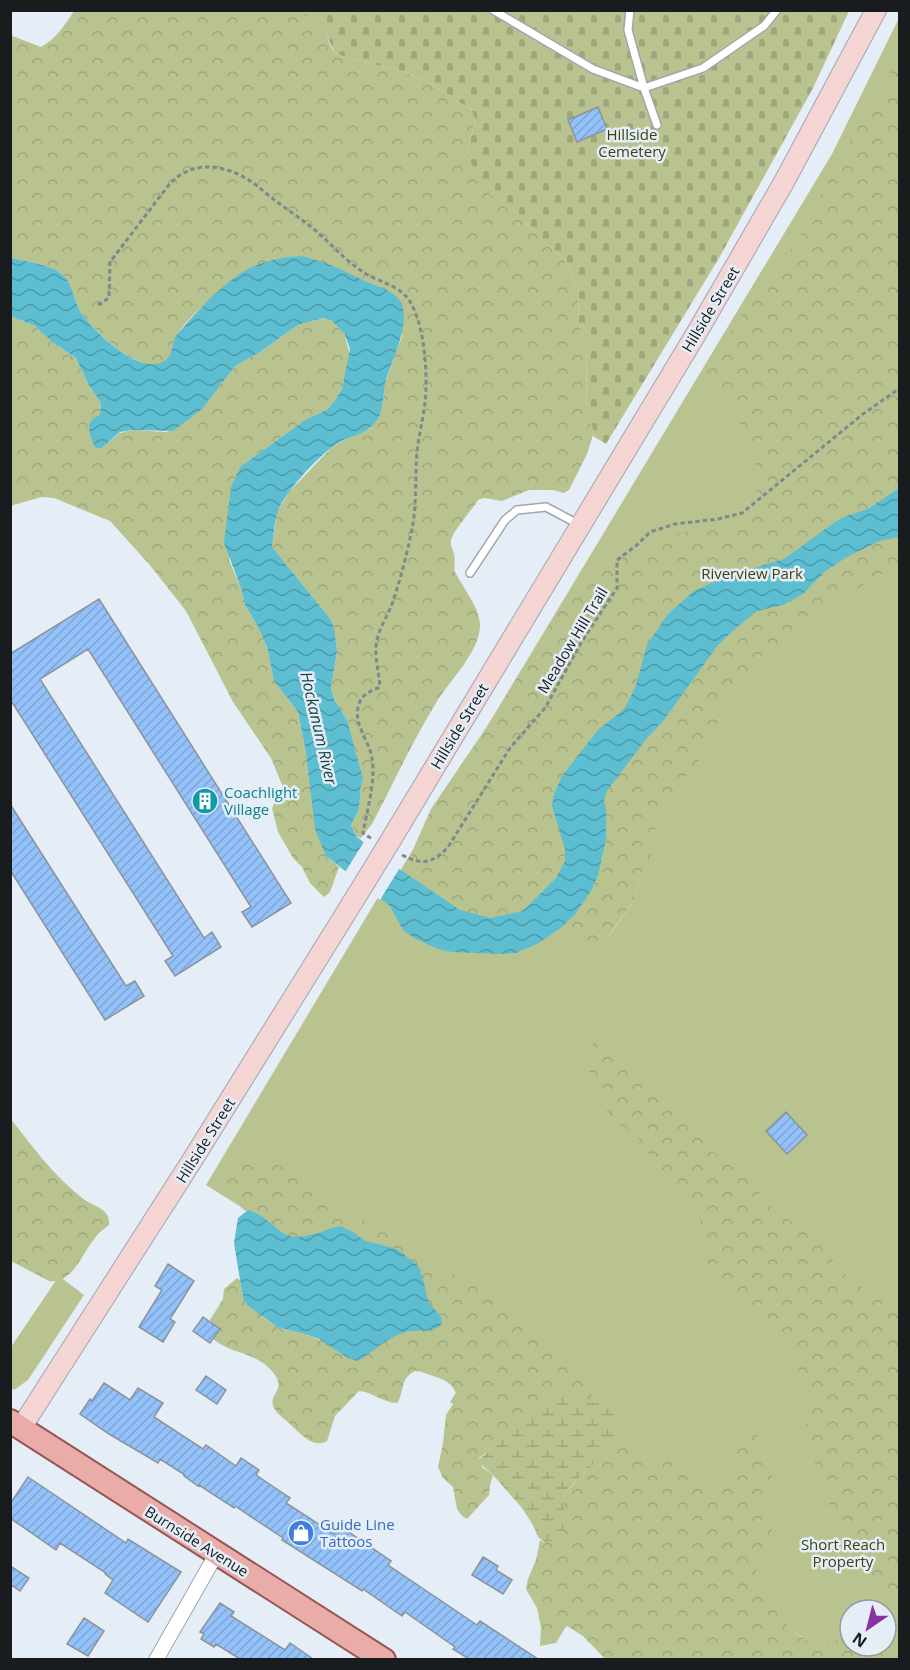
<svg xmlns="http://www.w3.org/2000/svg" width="910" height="1670" font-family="'Open Sans',sans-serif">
<defs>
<pattern id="forest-crowns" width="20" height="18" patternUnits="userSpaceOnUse" patternTransform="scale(1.5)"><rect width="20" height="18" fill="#b8c390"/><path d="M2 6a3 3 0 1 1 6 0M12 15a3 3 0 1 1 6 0" fill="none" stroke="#9ea77c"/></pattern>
<pattern id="wetland-marsh" width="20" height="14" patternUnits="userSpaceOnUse" patternTransform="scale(1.5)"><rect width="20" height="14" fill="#b8c390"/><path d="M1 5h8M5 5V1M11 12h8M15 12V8" fill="none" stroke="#9ea77c"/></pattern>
<pattern id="cemetery-stones" width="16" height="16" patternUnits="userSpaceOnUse" patternTransform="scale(1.5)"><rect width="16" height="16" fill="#b8c390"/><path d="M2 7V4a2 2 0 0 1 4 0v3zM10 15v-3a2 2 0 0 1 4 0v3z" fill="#9ea77c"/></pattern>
<pattern id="water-waves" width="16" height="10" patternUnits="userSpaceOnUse" patternTransform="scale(1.5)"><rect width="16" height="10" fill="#5dbed1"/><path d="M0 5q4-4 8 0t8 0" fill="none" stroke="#4c9aa9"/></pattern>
<pattern id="building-hatch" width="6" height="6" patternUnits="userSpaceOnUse" patternTransform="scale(1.5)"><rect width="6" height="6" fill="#93c1f9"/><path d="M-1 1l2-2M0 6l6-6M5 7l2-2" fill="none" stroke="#7ea5d5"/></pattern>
</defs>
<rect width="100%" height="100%" fill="#e5edf6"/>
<path fill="#b8c390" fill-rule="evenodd" d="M899,18V1659H851L804,1639L598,1478L566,1458L558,1470L450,1402L492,1336L382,1361L344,1271L206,1185L383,889L388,891L832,154ZM648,862L642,873L633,902L608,937ZM850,1610H886V1646H850Z
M59,1276L84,1295L28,1380L14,1390L11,1387V1347Z"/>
<path fill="url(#forest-crowns)" d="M230,10C236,14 241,11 248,10C271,9 308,7 323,28C328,36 329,46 335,53C361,64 390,66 416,76C435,84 452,99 471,109L475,119L467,154L526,223L546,244L564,259L578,290L579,325L587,347L586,411L594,432L587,454L569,490L564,493L553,490H529L502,501L484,498L478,500C473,509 451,533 451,541C450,545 453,550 454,554C456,560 453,566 455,572C462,586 480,608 480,625C480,652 449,681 436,703C412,742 393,784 372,824L361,838L356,836L351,825L359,809L361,785L347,720L334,699L331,688L337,652L329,617L272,547L277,512L289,492L330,449L340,442L371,428L382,406L385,383L402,336L390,292L379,288L229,283C212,298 194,312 180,330C173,340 174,355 164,362C140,376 92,330 80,311C74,300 72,282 62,274C49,264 27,262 11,257L10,35L41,47C57,38 64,26 74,11Z
M899,55V488L868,509L835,522L784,559L724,577L694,591L667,615L647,645L635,688L626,706L622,711L598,730L562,776L554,794L553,812L565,849V861L556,878L525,909L519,912L490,918L466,913L438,896L409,874L407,870L415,845L431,809L488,725L563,603L579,582L602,561L615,554L635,552L661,539L713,523L740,524L746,522L750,519L754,509L756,490L755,447L726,401L707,384L703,372L733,327L797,242L860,121L882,89Z
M11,316L35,326L52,342L76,358L88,384L101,403L100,415L91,421L96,448H102L120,433L131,430L167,432L234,367L260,352L298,325L321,318L332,321L344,333L350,355L342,389L334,402L326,410L305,420L241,466L229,560L241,588L245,605L257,625L267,647L274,681L298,712L326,856L339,867L330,892L324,897L310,883L302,867L293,858L278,832L272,808L283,787L271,758L233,702L186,611L149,564L110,521L54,498L42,497L13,505L11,507Z
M899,537V563L846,596L779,643L730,686L725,693L719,718L708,747L683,782L664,805L655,830L652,854L642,873L633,902L606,939L599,942H574L564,936L562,927C589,901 604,870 606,832C607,818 602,803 607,791L647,738L663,721L718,645L737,627L757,611L783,605L803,594L824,572L845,558L879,541Z
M615,1040L621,1057L637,1065L670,1096L693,1121L695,1133L709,1148L723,1160L736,1156C766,1170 748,1179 764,1200C776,1215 795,1221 809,1234C833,1255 861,1308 899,1294V1601L852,1569L840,1555L837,1538V1516L826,1501L818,1479L812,1447L806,1436L805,1427L810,1413L812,1399L805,1380L793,1363V1349L735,1305L705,1259L701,1241V1222L696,1211L683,1197L678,1185L658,1167L639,1139L612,1119L606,1110L603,1090L586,1067L585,1057L587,1048L598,1041Z
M10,1118C32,1146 53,1175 82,1198C92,1206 111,1208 109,1225C104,1229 98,1233 95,1238C82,1253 73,1284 49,1281L11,1261Z
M245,1157L277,1165L316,1182L345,1208L366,1222L472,1285L505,1299L523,1315L547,1345L590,1384L592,1396L587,1402C571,1405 567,1392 558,1394C540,1397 524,1421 512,1432C502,1442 490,1450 479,1458L482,1467L493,1475L490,1485L489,1495L467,1519L462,1516L457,1509L453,1487L443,1478L438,1467L443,1443L446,1415L457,1398C455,1383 443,1379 430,1375C421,1372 416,1367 408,1376C401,1383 403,1395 397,1403C383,1403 373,1392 359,1391L335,1416L327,1441C313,1449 301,1434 292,1426C286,1419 275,1414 273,1405C269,1392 290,1389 269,1368C253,1352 228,1353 212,1338L210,1320L223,1299L224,1289L237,1278L240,1280L243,1298L264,1318L277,1327L305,1334L325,1342L348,1358L372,1350L378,1344L402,1333L413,1330H428L441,1317L428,1301L424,1283L397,1249L366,1241L351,1231L325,1230L311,1235L290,1236L271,1223L248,1210L245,1211L218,1183C221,1169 233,1164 245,1157Z
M750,1428C761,1435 775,1471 772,1485C770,1491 764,1494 765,1502C765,1514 772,1523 772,1535C766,1544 758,1550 756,1562C752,1585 787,1632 808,1641C821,1645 837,1638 850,1641V1646C863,1646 884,1644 893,1653L894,1659H605L583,1636L567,1626L565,1628L556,1643L540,1646L541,1628L537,1608L526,1589L528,1579L536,1560L540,1540L543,1542C576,1533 560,1517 565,1493L598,1459L614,1437L640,1454L655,1456L667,1452C687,1465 696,1484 719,1494C724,1490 728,1484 731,1479C739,1459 723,1439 750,1428Z"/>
<path fill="url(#wetland-marsh)" d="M555,1394H562L578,1404L594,1402L604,1404L616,1413C624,1444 583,1472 565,1493C561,1513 575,1534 546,1543L538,1537L533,1525L522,1508L493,1475L477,1461L512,1432L529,1412Z"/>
<path fill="url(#cemetery-stones)" d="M286,11H849L813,88L719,258L606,444L593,436L594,432L586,411L587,347L579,325L578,290L564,259L546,244L526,223L490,195L480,181L467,154L475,119L471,109C452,99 435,84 416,76C390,66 361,64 335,53L323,28L310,17Z"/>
<path fill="url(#water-waves)" d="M301,256C324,261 343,270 365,281C375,286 394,290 400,301C412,322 392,360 386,380C382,395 385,416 371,427C362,435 348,437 338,443C320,454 285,492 278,511C274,522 274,536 272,547L329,617L334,628L337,652L331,688L334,699L347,720L363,779L361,785L359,809L351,825L356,836L383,858L460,910L490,918L519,912L525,909L556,878L565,861V849L552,806L554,794L562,776L598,730L622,711L626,706L635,688L647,645L667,615L694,591L724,577L784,559L835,522L846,516L868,509L899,488V537L879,541L845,558L824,572L803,594L783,605L757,611L737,627L718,645L663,721L647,738L607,791L604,799L606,810V840L598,875L591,891L575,914L562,927L539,943L516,953L499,954L452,952L438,949L414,938L403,930L390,906L326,856L315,829L306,753L298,712L274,681L267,647L257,625L245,605L241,588L224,543L231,487L241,466L305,420L326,410L334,402L342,389L350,349L344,333L332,321L322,318L298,325L260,352L234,367L202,409L173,431L131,430L120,432L102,448H96C92,442 86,428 91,421C93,418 97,417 100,414L101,403L88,384L76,358L52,342L35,326L11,316L10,257C27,262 49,264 62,274C72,282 74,300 80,311C92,330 140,377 164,361C173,356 171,346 175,338C178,332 183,328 187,323C202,306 227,280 248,269C264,261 283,257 301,256Z
M248,1210C261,1214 270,1222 280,1231C298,1245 321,1230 340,1226L351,1231L366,1241L397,1249L416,1264L420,1269L424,1283L428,1301L441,1317L442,1324C433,1334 418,1329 406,1332C386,1337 374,1352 357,1361L348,1358L319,1339L305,1334L277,1327L247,1305L243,1298L234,1243L238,1218Z"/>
<path fill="#e5edf6" d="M365,840L401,866L380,900L344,874Z"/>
<path fill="url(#building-hatch)" stroke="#8c939b" stroke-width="1.5" d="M598,107L607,129L577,142L568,120Z
M99,599L291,903L252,927L242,912L251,907L88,649L40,679L204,938L212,932L221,947L175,976L165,961L173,956L10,699V654Z
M10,804L126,986L135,981L144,996L105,1020L10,870Z
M786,1112L807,1135L787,1154L766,1131Z
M168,1264L194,1281L170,1319L175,1322L163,1342L139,1327L162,1290L155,1286Z
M203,1317L220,1329L210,1343L193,1331Z
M206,1376L226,1390L217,1404L196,1390Z
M104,1383L130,1400L138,1388L163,1403L154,1417L203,1449L206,1445L236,1466L241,1458L259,1470L256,1475L290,1498L286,1503L334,1534L340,1526L391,1561L388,1565L440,1600L477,1625L480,1621L538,1659H469L453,1649L455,1647L405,1612L402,1616L363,1589L362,1591L282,1540L283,1538L235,1506L234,1508L199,1485L198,1486L184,1476L185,1475L160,1459L158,1463L109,1434L80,1414L90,1399L92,1401Z
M28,1477L126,1543L128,1539L181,1572L148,1622L105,1593L113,1580L105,1574L106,1573L60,1543L56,1550L10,1518V1504Z
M483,1557L498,1566L496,1570L512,1580L503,1594L472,1575Z
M10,1566L29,1578L20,1591L10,1584Z
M220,1603L234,1612L231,1616L285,1650L290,1643L313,1659H240L216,1644L214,1647L201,1639L204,1634L200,1632Z
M84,1618L104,1631L88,1656L67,1644Z"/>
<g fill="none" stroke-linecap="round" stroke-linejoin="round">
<defs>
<path id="lane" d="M493,10L593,69L644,88
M630,10L628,30L644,88
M657,125L644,88L703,68L764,26L777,10
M470,573L505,520L517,510L546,507L578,524"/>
<path id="street" d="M156,1660L217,1553"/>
<path id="secondary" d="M389,843L696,334L784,182L876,10
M21,1428L193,1159L354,900"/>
<path id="primary" d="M10,1421L384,1660"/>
</defs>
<use href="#lane" stroke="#a0a6af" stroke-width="10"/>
<use href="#street" stroke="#a0a6af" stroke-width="16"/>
<use href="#secondary" stroke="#a0a6af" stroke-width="22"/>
<use href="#primary" stroke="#975554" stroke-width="26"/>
<path stroke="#82878d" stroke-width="3" stroke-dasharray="4.5 3" stroke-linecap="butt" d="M98,305L109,298L110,262L168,186C194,155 234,166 261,189C278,204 298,216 315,230C331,244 345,260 363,272C378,282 399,285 409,300C425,324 428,375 425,403C423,419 419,435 417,452C415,478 417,504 412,529C407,554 400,581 392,604C387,617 377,632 376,646C375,661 379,673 380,687C371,691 362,694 359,704C352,723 369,740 372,758C376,780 367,811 363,833L372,839
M402,855C423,866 433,863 448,847L510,748L545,708L581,643L617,588V560L637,545L650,532L675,524L718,519L742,513L863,414L900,388"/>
<use href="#lane" stroke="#fff" stroke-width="7"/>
<use href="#street" stroke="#fff" stroke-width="14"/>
<use href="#secondary" stroke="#f4d5d4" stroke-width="20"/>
<use href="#primary" stroke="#e9aca9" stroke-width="22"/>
<defs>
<path id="secondary-bridge" d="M354,900L389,843"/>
</defs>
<use href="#secondary-bridge" stroke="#a0a6af" stroke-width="22" stroke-linecap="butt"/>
<use href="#secondary-bridge" stroke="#f4d5d4" stroke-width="20"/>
</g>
<defs>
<symbol id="building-disc" viewBox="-11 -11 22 22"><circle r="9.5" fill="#0f9aa8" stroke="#e5edf6"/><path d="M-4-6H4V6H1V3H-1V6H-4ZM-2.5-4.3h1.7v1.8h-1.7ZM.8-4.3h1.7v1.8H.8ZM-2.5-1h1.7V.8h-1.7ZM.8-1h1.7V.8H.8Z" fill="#fff"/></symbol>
<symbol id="shop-disc" viewBox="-11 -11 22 22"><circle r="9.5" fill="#3f7fe0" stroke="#e5edf6"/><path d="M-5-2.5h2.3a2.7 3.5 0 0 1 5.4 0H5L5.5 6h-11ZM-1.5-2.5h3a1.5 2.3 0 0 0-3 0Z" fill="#fff"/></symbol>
</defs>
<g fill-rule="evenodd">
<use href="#building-disc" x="190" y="786" width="30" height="30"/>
<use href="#shop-disc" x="286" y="1518" width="30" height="30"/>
</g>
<g text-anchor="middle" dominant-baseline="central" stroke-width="5" stroke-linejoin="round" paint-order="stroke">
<g font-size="15" fill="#3a430d" stroke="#e5edf6">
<text x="632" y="134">Hillside<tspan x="632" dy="17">Cemetery</tspan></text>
<text x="752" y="573">Riverview Park</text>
<text x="843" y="1544">Short Reach<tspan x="843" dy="17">Property</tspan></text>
</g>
<g font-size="15" fill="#191c1f" stroke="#e5edf6">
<text transform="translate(710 309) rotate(-59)">Hillside Street</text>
<text transform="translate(572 640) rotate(-59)">Meadow Hill Trail</text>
<text transform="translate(459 726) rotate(-59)">Hillside Street</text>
<text transform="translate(205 1140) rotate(-58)">Hillside Street</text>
<text transform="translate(197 1541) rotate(32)">Burnside Avenue</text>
</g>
<g font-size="15" fill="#0d838f" stroke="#e5edf6" text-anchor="start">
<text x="224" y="792">Coachlight<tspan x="224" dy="17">Village</tspan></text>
</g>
<g font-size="15" fill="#366cbe" stroke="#e5edf6" text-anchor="start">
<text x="320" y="1524">Guide Line<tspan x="320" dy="17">Tattoos</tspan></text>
</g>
<g font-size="16" font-style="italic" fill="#113e47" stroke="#e5edf6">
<text transform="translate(319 728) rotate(77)">Hockanum River</text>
</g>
</g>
<rect width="910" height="1670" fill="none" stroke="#191c1f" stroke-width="24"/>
<g transform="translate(868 1628) rotate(215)"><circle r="28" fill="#e5edf6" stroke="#9399a0" stroke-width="1.5"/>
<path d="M0-4.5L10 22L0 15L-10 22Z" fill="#8733a1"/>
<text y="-9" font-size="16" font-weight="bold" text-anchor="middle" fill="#191c1f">N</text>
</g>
</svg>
